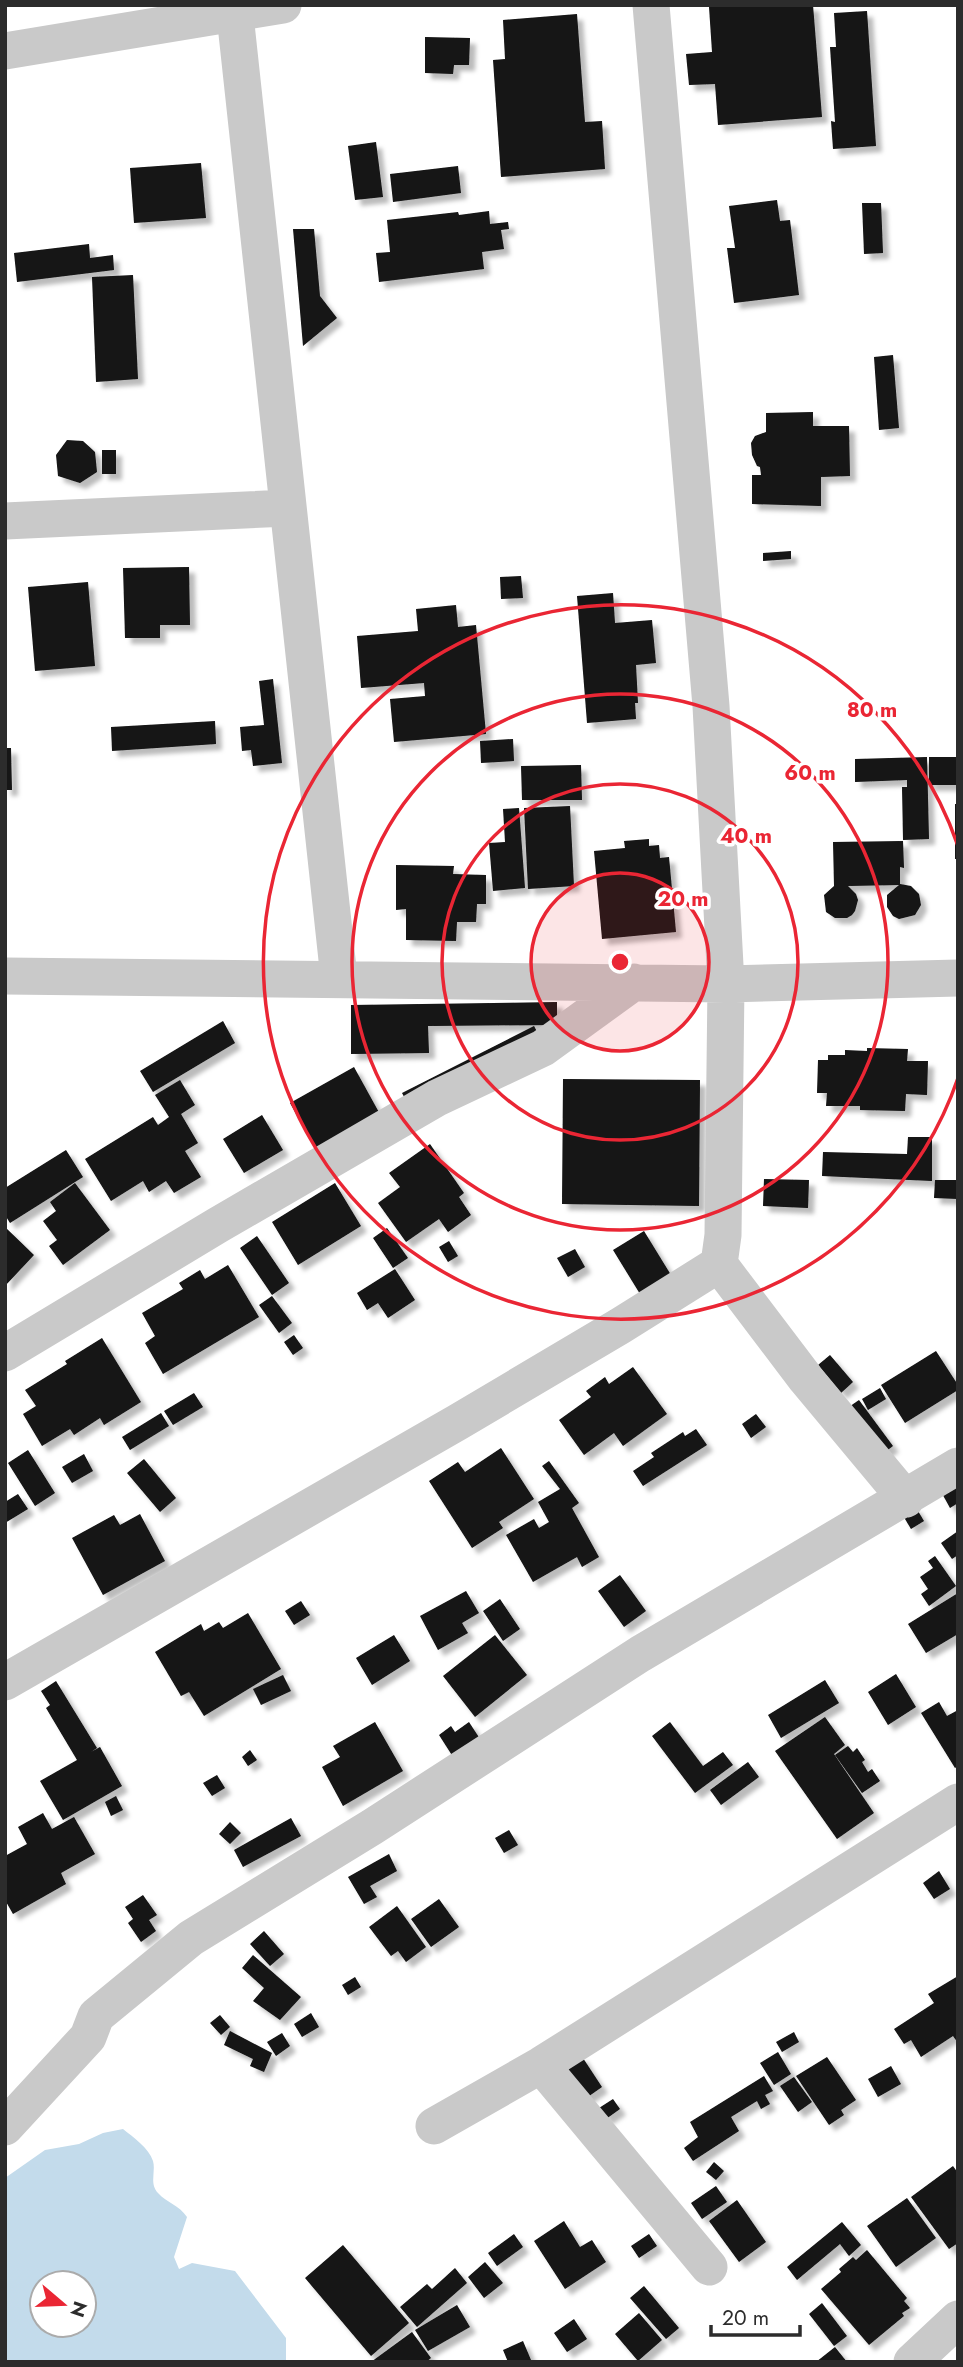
<svg xmlns="http://www.w3.org/2000/svg" width="963" height="2367" font-family="Jost,sans-serif">
<defs>
<filter id="shadow"><feDropShadow dx="6" dy="6" stdDeviation="2" flood-color="#0004"/></filter>
</defs>
<rect width="100%" height="100%" fill="#fff"/>
<path fill="#c3dbeb" fill-rule="evenodd" d="M123,2129C133,2137 149,2148 153,2161C156,2172 149,2183 158,2193C167,2203 179,2205 187,2217L174,2257L179,2269L192,2263L235,2271L286,2338V2362H5V2178L45,2150L79,2144L103,2133ZM42,2283H84V2325H42Z"/>
<path fill="#131313" filter="url(#shadow)" d="M734,5H813L822,117L718,125L715,84L689,85L686,54L712,52L709,7Z
M867,11L876,146L833,149L831,121L835,122L830,47H836L834,13Z
M577,14L585,122L602,121L605,169L501,177L493,60L505,59L503,20Z
M425,37L470,38L469,65H454L453,74L425,73Z
M376,142L383,197L355,200L348,146Z
M201,163L206,218L134,223L130,168Z
M458,166L461,193L393,202L390,174Z
M777,200L780,221L790,220L799,295L734,303L727,248H735L729,206Z
M862,203H881L883,253L864,254Z
M489,211L490,224L508,222L509,229L501,230L504,249L482,252L484,269L379,282L376,253L390,252L387,220L458,212L459,215Z
M293,229H314L320,296L337,318L303,346Z
M89,244L90,258L113,255L114,270L17,282L14,253Z
M133,275L138,379L96,382L92,277Z
M893,355L899,428L879,430L874,357Z
M813,412V426H849L850,476L821,477V506L752,504V475H761L760,467L757,466L752,455L751,443L755,436L766,432V413Z
M67,440L83,441L95,452L97,472L80,483L58,476L56,455Z
M102,450H116V474H102Z
M791,551V559L763,561V553Z
M189,567L190,625H160V638H125L123,568Z
M521,576L523,598L501,599L500,577Z
M88,582L95,666L35,671L28,587Z
M613,593L615,623L652,620L656,663L636,665L638,703H635L636,719L587,723L577,596Z
M456,605L458,627L476,625L486,734L394,742L390,699L425,696L424,683L361,688L357,636L418,631L416,609Z
M273,679L282,763L253,766L251,750L242,751L240,727L264,725L259,681Z
M215,721L216,744L112,751L111,727Z
M513,739L514,761L481,763L480,741Z
M5,748H11L12,790H5Z
M927,757L929,839L903,840L902,787H907V780L855,782V759Z
M929,757H958V785H929Z
M581,765L582,800H522L521,766Z
M955,804H958V859H955Z
M570,806L574,886L528,889L524,808Z
M519,808L525,888L493,891L489,843L505,842L503,809Z
M649,839V846L659,845L660,858L669,857L676,932L602,939L594,851L625,848L624,841Z
M903,841L904,868L900,867V884L911,886L919,894L921,905L915,915L899,919L893,916L887,907V895L899,885L848,886L856,894L858,900L855,911L852,915L847,918H835L826,912L824,895L834,886L833,842Z
M396,865L454,866L453,874L486,875V904H477L476,922H457L456,941L406,940V909L396,910Z
M557,1002V1025L428,1026L429,1053L351,1054V1005Z
M223,1021L235,1043L153,1092L140,1071Z
M534,1026L542,1041L410,1108L402,1093Z
M867,1048L908,1049L907,1061H928L927,1095L906,1094L905,1111L860,1110V1106H826L827,1093H817L818,1060H828V1055H845V1050L867,1051Z
M354,1067L381,1116L317,1152L290,1103Z
M563,1079L700,1080L699,1206L562,1204Z
M180,1080L195,1105L181,1114L198,1143L185,1151L201,1177L174,1193L166,1181L149,1192L143,1181L111,1201L85,1159L153,1117L158,1125L169,1117L155,1095Z
M262,1115L283,1150L244,1173L223,1139Z
M908,1137H932V1181L822,1176L823,1152L907,1154Z
M430,1144L464,1193L459,1197L471,1215L448,1232L439,1219L406,1242L378,1203L400,1187L389,1173Z
M66,1150L83,1177L10,1223L5,1215V1188Z
M764,1179L809,1180L808,1208L763,1206Z
M935,1180H958V1199L934,1198Z
M75,1183L110,1230L63,1265L49,1246L57,1240L43,1221L56,1211L50,1202Z
M335,1183L361,1226L298,1265L272,1222Z
M5,1227L34,1255L5,1286Z
M387,1228L408,1258L393,1268L373,1238Z
M644,1231L671,1275L640,1294L613,1250Z
M257,1236L289,1283L272,1295L240,1248Z
M449,1241L458,1256L448,1262L439,1247Z
M575,1249L585,1267L568,1277L557,1258Z
M228,1265L259,1317L163,1374L145,1343L155,1336L142,1313L183,1289L179,1283L200,1270L205,1279Z
M395,1269L415,1300L388,1318L378,1303L367,1310L357,1293Z
M272,1296L292,1323L279,1333L259,1305Z
M294,1335L303,1348L293,1355L284,1342Z
M102,1338L141,1402L104,1425L100,1418L74,1435L70,1429L42,1446L23,1414L36,1406L25,1390L67,1364L65,1361Z
M936,1351L958,1385V1390L905,1423L881,1385Z
M830,1355L853,1382L841,1393L818,1365Z
M633,1367L667,1414L623,1446L614,1433L584,1455L559,1420L591,1397L586,1391L605,1377L609,1384Z
M880,1388L886,1399L868,1410L862,1399Z
M194,1393L203,1407L173,1425L164,1411Z
M859,1400L893,1446L877,1458L843,1411Z
M161,1413L169,1426L130,1450L122,1437Z
M756,1414L766,1427L751,1438L742,1424Z
M696,1429L707,1445L643,1486L633,1471L654,1457L651,1453L683,1432L685,1436Z
M501,1448L534,1499L499,1522L503,1528L472,1548L429,1481L458,1462L465,1472Z
M28,1450L55,1493L35,1506L8,1463Z
M84,1454L93,1471L72,1483L62,1467Z
M144,1459L176,1498L160,1512L127,1473Z
M549,1461L579,1503L572,1508L599,1557L582,1567L577,1557L533,1582L506,1535L534,1519L539,1528L549,1522L538,1502L560,1489L542,1466Z
M958,1476V1503L950,1508L939,1488Z
M18,1494L28,1509L5,1523V1502Z
M915,1506L924,1521L911,1529L902,1514Z
M140,1514L165,1561L103,1595L72,1538L114,1515L120,1525Z
M958,1531V1555L952,1559L941,1543Z
M935,1556L956,1586L929,1606L921,1594L928,1589L920,1577L933,1568L928,1561Z
M620,1575L646,1611L624,1627L598,1591Z
M466,1591L479,1613L462,1623L468,1633L438,1650L420,1616Z
M958,1593V1634L926,1653L908,1624Z
M500,1599L520,1629L503,1641L483,1611Z
M301,1601L310,1615L294,1625L285,1611Z
M248,1613L281,1669L204,1716L189,1692L181,1696L155,1652L201,1624L204,1631L219,1622L223,1628Z
M394,1635L410,1661L372,1685L356,1658Z
M495,1635L527,1675L475,1717L443,1676Z
M896,1674L916,1707L888,1725L868,1692Z
M283,1675L291,1691L261,1705L253,1689Z
M825,1680L839,1703L781,1738L768,1715Z
M56,1681L97,1748L91,1752L100,1747L122,1786L63,1820L40,1781L77,1760L46,1708L50,1705L41,1691Z
M939,1702L947,1716L958,1710V1766L955,1768L921,1713Z
M825,1717L845,1745L834,1754L874,1813L837,1839L775,1751Z
M375,1722L403,1771L343,1806L322,1767L340,1757L333,1746Z
M469,1722L482,1742L455,1760L439,1735L451,1726L455,1732Z
M670,1722L703,1766L723,1752L733,1765L695,1793L652,1736Z
M848,1746L853,1752L857,1748L865,1760L862,1762L868,1772L872,1769L880,1781L862,1793L835,1755Z
M250,1750L257,1760L248,1766L242,1757Z
M748,1762L759,1777L721,1805L710,1790Z
M217,1775L225,1788L212,1796L203,1783Z
M116,1796L123,1810L111,1816L105,1802Z
M43,1813L52,1829L74,1817L95,1854L61,1873L66,1884L13,1914L5,1900V1856L27,1844L18,1827Z
M291,1818L301,1836L243,1867L234,1850Z
M230,1822L241,1833L230,1844L219,1834Z
M509,1830L518,1845L504,1853L495,1838Z
M389,1854L397,1871L370,1886L377,1897L364,1904L348,1877Z
M939,1871L950,1889L934,1899L923,1883Z
M143,1895L157,1915L149,1920L156,1931L141,1942L128,1923L133,1919L125,1907Z
M439,1899L459,1927L431,1947L411,1919Z
M397,1906L426,1947L406,1962L398,1951L391,1956L369,1927Z
M264,1931L284,1954L270,1966L250,1944Z
M253,1955L301,1997L280,2020L253,2001L264,1988L242,1968Z
M958,1976V2043L953,2036L921,2057L911,2040L904,2044L894,2029L934,2003L928,1994Z
M355,1977L361,1987L348,1995L342,1985Z
M311,2013L319,2027L302,2037L294,2024Z
M220,2015L230,2027L221,2035L210,2023Z
M230,2031L272,2053L264,2072L250,2066L253,2059L224,2045Z
M794,2032L799,2042L782,2052L776,2042Z
M282,2033L290,2046L276,2056L267,2042Z
M778,2052L791,2074L774,2085L760,2063Z
M581,2055L602,2087L582,2101L560,2069Z
M827,2057L856,2100L841,2110L844,2115L829,2125L796,2076Z
M891,2066L901,2084L878,2097L868,2079Z
M764,2076L773,2091L765,2095L770,2104L761,2109L757,2101L731,2117L739,2131L693,2161L684,2148L698,2137L690,2122Z
M794,2077L812,2102L798,2112L780,2086Z
M613,2099L620,2109L606,2119L599,2108Z
M714,2162L724,2171L716,2180L706,2172Z
M953,2166L958,2173V2243L949,2249L911,2197Z
M716,2186L727,2202L702,2219L691,2203Z
M907,2198L936,2238L896,2267L867,2226Z
M737,2200L766,2242L739,2262L709,2221Z
M564,2221L580,2247L592,2240L606,2262L565,2289L534,2241Z
M842,2222L861,2245L849,2256L840,2244L797,2280L787,2267Z
M514,2234L523,2247L497,2266L488,2253Z
M649,2234L657,2246L639,2258L631,2246Z
M343,2245L409,2323L371,2356L305,2278Z
M867,2250L907,2298L904,2301L910,2308L902,2313L904,2316L869,2345L821,2289L841,2272L839,2269L853,2257L856,2260Z
M485,2262L503,2283L484,2298L468,2277Z
M455,2268L467,2283L417,2327L400,2307L427,2284L432,2289Z
M644,2286L679,2328L666,2339L630,2298Z
M822,2303L847,2336L834,2346L809,2314Z
M457,2305L470,2327L428,2351L415,2330Z
M639,2313L662,2340L638,2361L615,2334Z
M574,2319L587,2339L567,2352L554,2333Z
M412,2332L431,2358L426,2362H371Z
M523,2341L531,2360L508,2362L503,2350Z
M835,2347L847,2362H816Z"/>
<g fill="none" stroke-linecap="round" stroke-linejoin="round">
<path stroke="#c9c9c9" stroke-width="37" d="M651,5L711,706L726,984L723,1235L719,1264L806,1379L906,1499
M235,15L339,978
M5,51L283,5
M5,521L288,508
M5,976L726,984L958,978
M5,1353L218,1225L437,1098L543,1048L634,982
M5,1682L458,1422L620,1326L719,1264
M541,2065L709,2267
M434,2126L541,2065L958,1802
M5,2127L88,2037L96,2016L191,1938L372,1827L640,1654L958,1466
M912,2362L958,2319"/>
</g>
<circle cx="620" cy="962" r="89" fill="#ea2634" fill-opacity=".12"/>
<g fill="none" stroke="#ea2634" stroke-width="3.5">
<circle cx="620" cy="962" r="89"/>
<circle cx="620" cy="962" r="178"/>
<circle cx="620" cy="962" r="268"/>
<path d="M958 1078A357 357 0 1 1 958 846"/>
</g>
<circle cx="620" cy="962" r="10" fill="#ea2634" stroke="#fff" stroke-width="3.5"/>
<g font-size="21" text-anchor="middle" font-weight="bold" fill="#ea2634" stroke="#fff" stroke-width="7" stroke-linejoin="round" paint-order="stroke">
<text x="872" y="717">80 m</text>
<text x="810" y="780">60 m</text>
<text x="746" y="843">40 m</text>
<text x="683" y="906">20 m</text>
</g>
<rect width="963" height="2367" fill="none" stroke="#2c2c2c" stroke-width="14"/>
<g transform="translate(63 2304) rotate(109)"><circle r="33" fill="#ffffff" stroke="#ababab" stroke-width="2"/>
<path d="M0-5L12 26L0 18L-12 26Z" fill="#ea2634"/>
<text y="-10" font-size="19" font-weight="bold" text-anchor="middle" fill="#2c2c2c">N</text>
</g>
<path d="M711 2325v10h89v-10" fill="none" stroke="#2c2c2c" stroke-width="3.5"/>
<text x="722" y="2325" font-size="21" fill="#2c2c2c" stroke="#ffffff" stroke-width="5" paint-order="stroke">20 m</text>
</svg>
